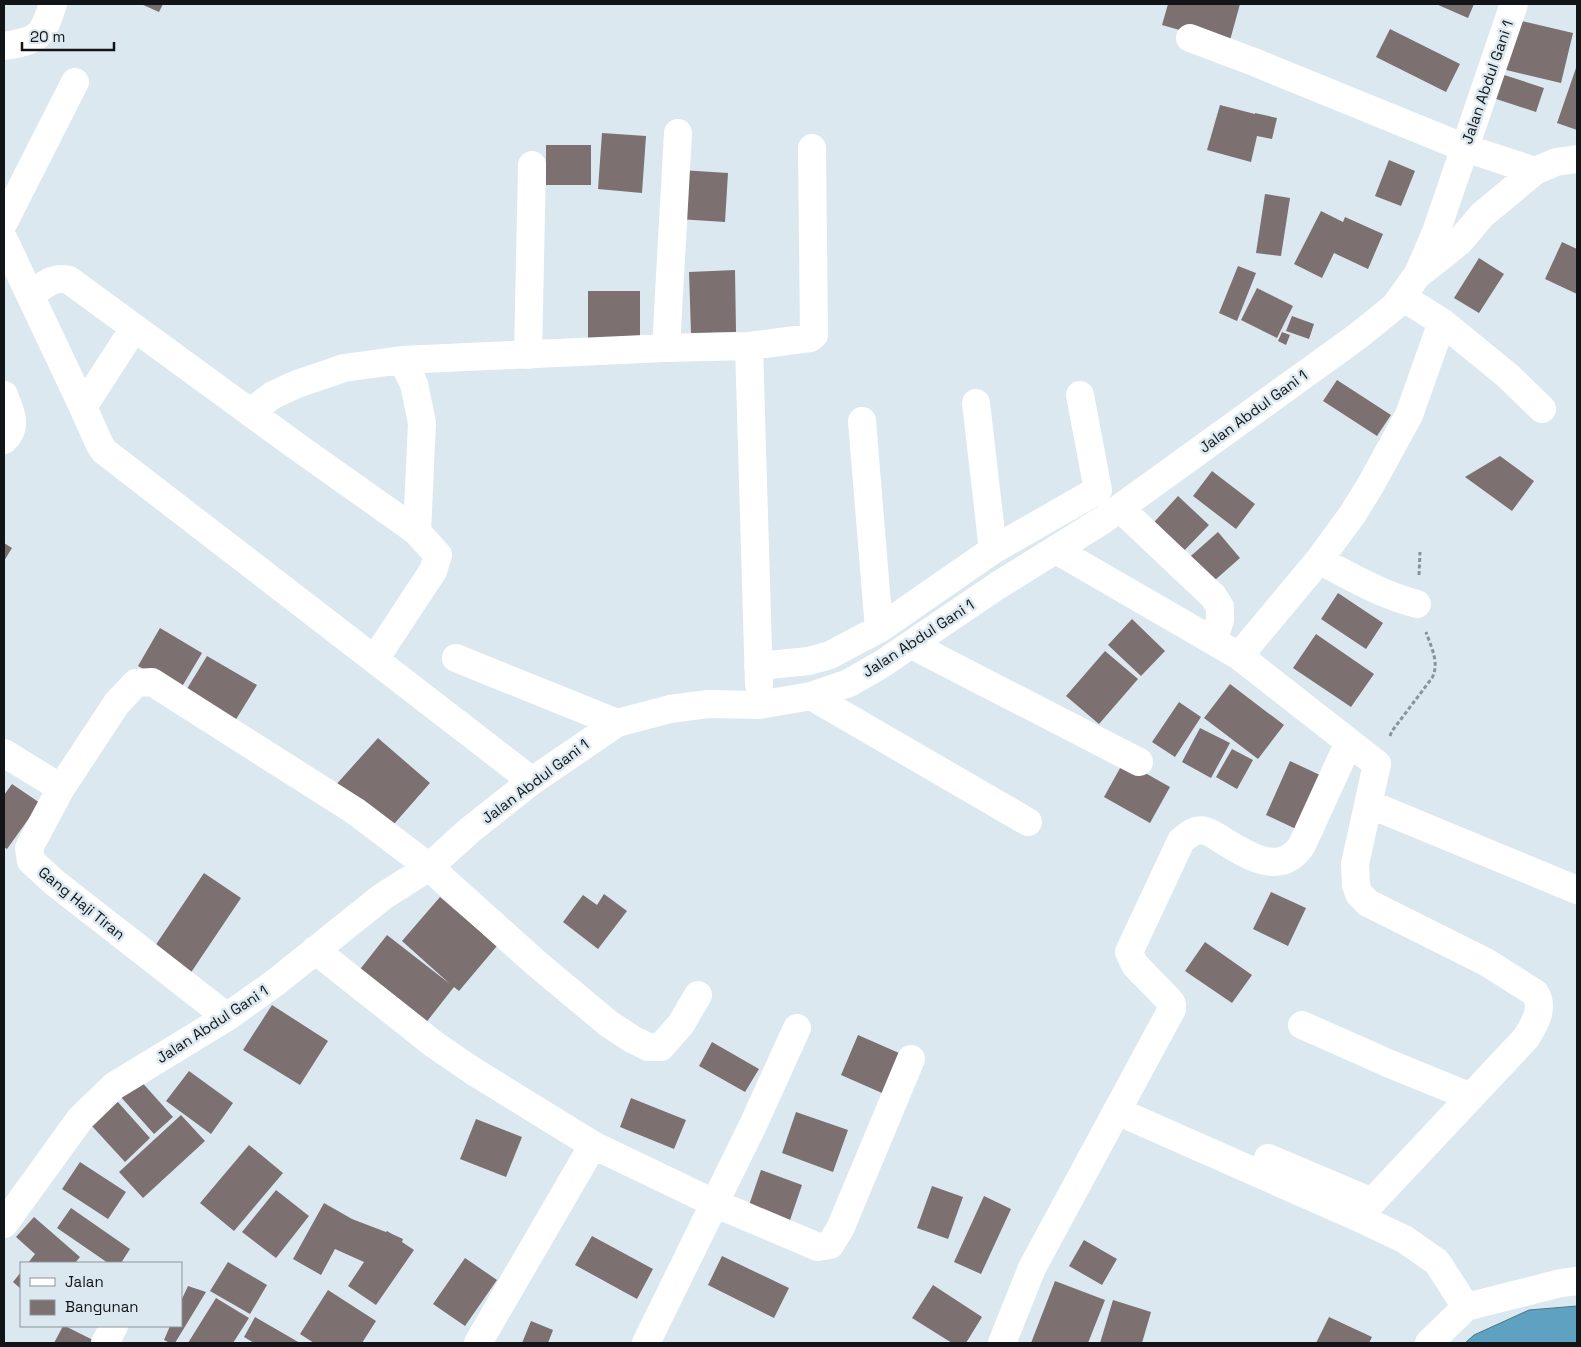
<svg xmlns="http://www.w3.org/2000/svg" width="1581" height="1347" font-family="'Space Grotesk',sans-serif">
<rect width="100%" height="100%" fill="#dce8ef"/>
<path fill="#5ea1c0" stroke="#47778d" d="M1577,1306V1343H1465L1474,1335L1529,1310Z"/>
<path fill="#7c7071" d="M141,4H163L159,12Z
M1168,4H1240L1229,44L1162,25Z
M1436,4H1474L1468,18Z
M1513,19L1573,33L1561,83L1502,69Z
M1390,29L1460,64L1446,92L1376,57Z
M1576,68H1577V130L1557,123Z
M1495,72L1544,88L1536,112L1487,96Z
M1220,105L1255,114V113L1277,118L1272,139L1257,136L1251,162L1207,150Z
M602,133L646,136L642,193L598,189Z
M546,145H591V185H546Z
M1389,160L1415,171L1401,206L1375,196Z
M681,170L728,173L725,222L678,219Z
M1265,194L1290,198L1281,256L1256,253Z
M1321,211L1343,222L1345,217L1383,234L1368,269L1334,253L1322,278L1294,264Z
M1562,242L1577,249V294L1545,279Z
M1479,258L1504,274L1479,313L1454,298Z
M1238,266L1256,273L1237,321L1219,313Z
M735,270L736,332L691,333L689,272Z
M1257,288L1293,306L1277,338L1241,320Z
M588,291H640V344H588Z
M1292,316L1314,324L1309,339L1286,331Z
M1282,332L1290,335L1286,345L1278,341Z
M1337,380L1391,415L1377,436L1323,401Z
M1500,456L1534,481L1512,511L1465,477Z
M1212,471L1255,504L1236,529L1193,496Z
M1178,496L1209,525L1176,559L1146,531Z
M1218,532L1240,558L1206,588L1184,562Z
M4,543L12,548L4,561Z
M1338,593L1383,623L1366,649L1321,619Z
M1132,619L1165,651L1141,676L1108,645Z
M160,628L202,653L180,690L138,666Z
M1316,634L1374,674L1351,707L1293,668Z
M1105,651L1138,679L1099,724L1066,696Z
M207,656L257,685L235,721L185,692Z
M1230,684L1284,725L1258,759L1204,718Z
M1179,702L1201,717L1175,757L1152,742Z
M1200,728L1230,743L1211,778L1182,762Z
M378,738L430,783L387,832L334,787Z
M1232,749L1253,760L1237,789L1216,777Z
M1124,761L1170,787L1150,823L1104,797Z
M1290,761L1320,775L1296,829L1266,815Z
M12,784L40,803L7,849L4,847V795Z
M204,873L241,898L190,974L153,949Z
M1271,892L1306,908L1288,946L1253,929Z
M604,894L627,911L598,949L563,922L583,895L597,905Z
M440,897L497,946L459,991L454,987L421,1029L354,977L387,935L450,984L402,941Z
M1205,942L1252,975L1232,1003L1185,971Z
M272,1005L328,1041L300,1085L243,1050Z
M858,1035L899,1053L882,1093L841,1075Z
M712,1042L759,1069L745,1092L699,1066Z
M189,1071L233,1103L211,1134L166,1101Z
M139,1079L173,1117L154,1134L120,1096Z
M631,1098L686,1120L674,1149L620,1127Z
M117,1101L150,1138L125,1162L91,1125Z
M796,1112L848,1130L833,1172L782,1153Z
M181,1115L205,1141L143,1198L119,1172Z
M476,1119L522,1137L506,1177L460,1159Z
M249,1145L283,1173L234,1231L200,1203Z
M80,1162L126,1192L108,1219L62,1189Z
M761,1170L802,1185L788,1226L747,1211Z
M932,1186L963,1197L948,1239L917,1228Z
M276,1190L309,1216L276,1258L242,1232Z
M984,1196L1011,1209L981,1274L954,1262Z
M324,1203L352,1219L386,1232L387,1231L392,1234L403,1239L402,1242L414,1250L376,1305L348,1286L364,1262L335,1249L321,1275L293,1259Z
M71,1208L130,1249L121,1263H108L57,1228Z
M34,1217L80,1257L75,1263H28L35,1254L16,1237Z
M592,1236L653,1269L637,1299L575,1265Z
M1084,1240L1117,1259L1102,1285L1069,1266Z
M722,1256L789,1288L774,1318L708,1285Z
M465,1258L497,1280L465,1326L433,1304Z
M228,1262L267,1285L250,1314L210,1291Z
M21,1272V1289L13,1282Z
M1055,1281L1105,1300L1088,1343H1031Z
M933,1285L982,1317L966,1343H952L912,1318Z
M188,1286L206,1292L175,1343H170L164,1340L170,1326H181V1301Z
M328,1290L376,1321L362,1343H314L300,1334Z
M216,1298L249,1318L233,1343H188Z
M1113,1300L1151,1312L1142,1343H1100Z
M255,1317L300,1343H254L244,1337Z
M1329,1317L1372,1337L1369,1343H1316Z
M531,1321L553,1330L548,1343H522Z
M63,1326H65L99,1343H54Z"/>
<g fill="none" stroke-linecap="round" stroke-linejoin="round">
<path stroke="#8a9398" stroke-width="3" stroke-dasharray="4 2.5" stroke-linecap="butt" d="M1419,575L1420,552
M1390,736L1392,731L1432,678C1440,663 1431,647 1426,632"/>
<path stroke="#fff" stroke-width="28" d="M1190,38L1254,62L1465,148L1535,171
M4,46C39,40 42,38 53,4
M4,222L75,82
M4,240L83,407L99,443L104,451L532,781
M1420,273L1448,251L1460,241L1482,215L1535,171L1556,162L1577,159
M30,295C44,286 51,276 69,280L299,448L405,523L417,532L438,555L433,571L375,659
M1402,297L1442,322L1508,376L1542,409
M749,346L759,684
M666,348L678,133
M528,355L532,165
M402,360L414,384L422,423L417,532
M4,395C10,412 19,426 4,440
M976,403L993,550
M83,407L134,328
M250,412L273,395L297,384L344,368L402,360L666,348L749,346L810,338L814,335L812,148
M862,421L879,629
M1120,508L1213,596L1220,607V620L1213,641
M1056,550L1239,656L1377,764L1355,864L1356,885L1359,894L1368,903L1486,962L1535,993C1545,1008 1534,1025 1526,1038L1372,1202L1268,1158
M1319,560C1351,577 1382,595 1417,604
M912,645L1139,762
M1239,656L1319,560L1352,515L1370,486L1409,415L1442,322
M456,658L617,723
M758,666L809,661L830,655L879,629L993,550L1098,490L1080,395
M811,696L1028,822
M4,753L61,788L29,848L31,861L55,883L227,1017
M61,788L117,703L136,683L152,682L355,811L429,867L536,963L609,1024L632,1039L648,1047H661L681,1024L698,995
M1369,804L1577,890
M315,950L435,1045L473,1071L593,1145L714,1203L818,1247L830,1245L840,1229L911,1059
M1302,1025L1390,1064L1471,1097
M1117,1111L1357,1217L1404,1239L1437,1262L1466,1307L1561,1283L1577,1281
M4,1224L80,1119L114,1086L227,1017L276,982L382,897L429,867L470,830L532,781L617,723L670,709L708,704L759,705L811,696L849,683L882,664L997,586L1103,520L1358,336L1395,306L1418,274L1436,232L1514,4
M105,1343L114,1326
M478,1343L593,1145
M646,1343L753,1125L797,1028
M1002,1343L1032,1268L1172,1009V1004L1169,1000L1135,965L1129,952L1181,841C1188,835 1195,828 1205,831C1211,832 1217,837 1222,840C1247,855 1280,878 1302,845L1349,742
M1429,1343L1466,1307"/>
</g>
<g text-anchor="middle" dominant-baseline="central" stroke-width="5" stroke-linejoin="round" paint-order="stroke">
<g font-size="15" fill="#111517" stroke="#dce8ef">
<text transform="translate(1487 82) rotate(-71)">Jalan Abdul Gani 1</text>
<text transform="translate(1253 411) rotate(-36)">Jalan Abdul Gani 1</text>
<text transform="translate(918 638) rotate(-33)">Jalan Abdul Gani 1</text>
<text transform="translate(535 781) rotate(-37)">Jalan Abdul Gani 1</text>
<text transform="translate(82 903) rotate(39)">Gang Haji Tiran</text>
<text transform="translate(212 1024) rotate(-33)">Jalan Abdul Gani 1</text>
</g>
</g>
<rect width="1581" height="1347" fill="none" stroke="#111517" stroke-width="10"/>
<rect x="20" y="1262" width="162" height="65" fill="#dce8ef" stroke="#8b9499"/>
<rect x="30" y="1278" width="25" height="8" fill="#ffffff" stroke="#8b9499"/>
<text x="65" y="1287" font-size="15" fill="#111517">Jalan</text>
<rect x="30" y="1300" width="25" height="15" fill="#7c7071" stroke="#8b9499"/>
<text x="65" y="1312" font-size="15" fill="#111517">Bangunan</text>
<path d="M22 42v8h92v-8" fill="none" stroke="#111517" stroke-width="2.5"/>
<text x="30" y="42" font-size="15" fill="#111517" stroke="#dce8ef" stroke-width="4" paint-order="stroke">20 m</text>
</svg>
